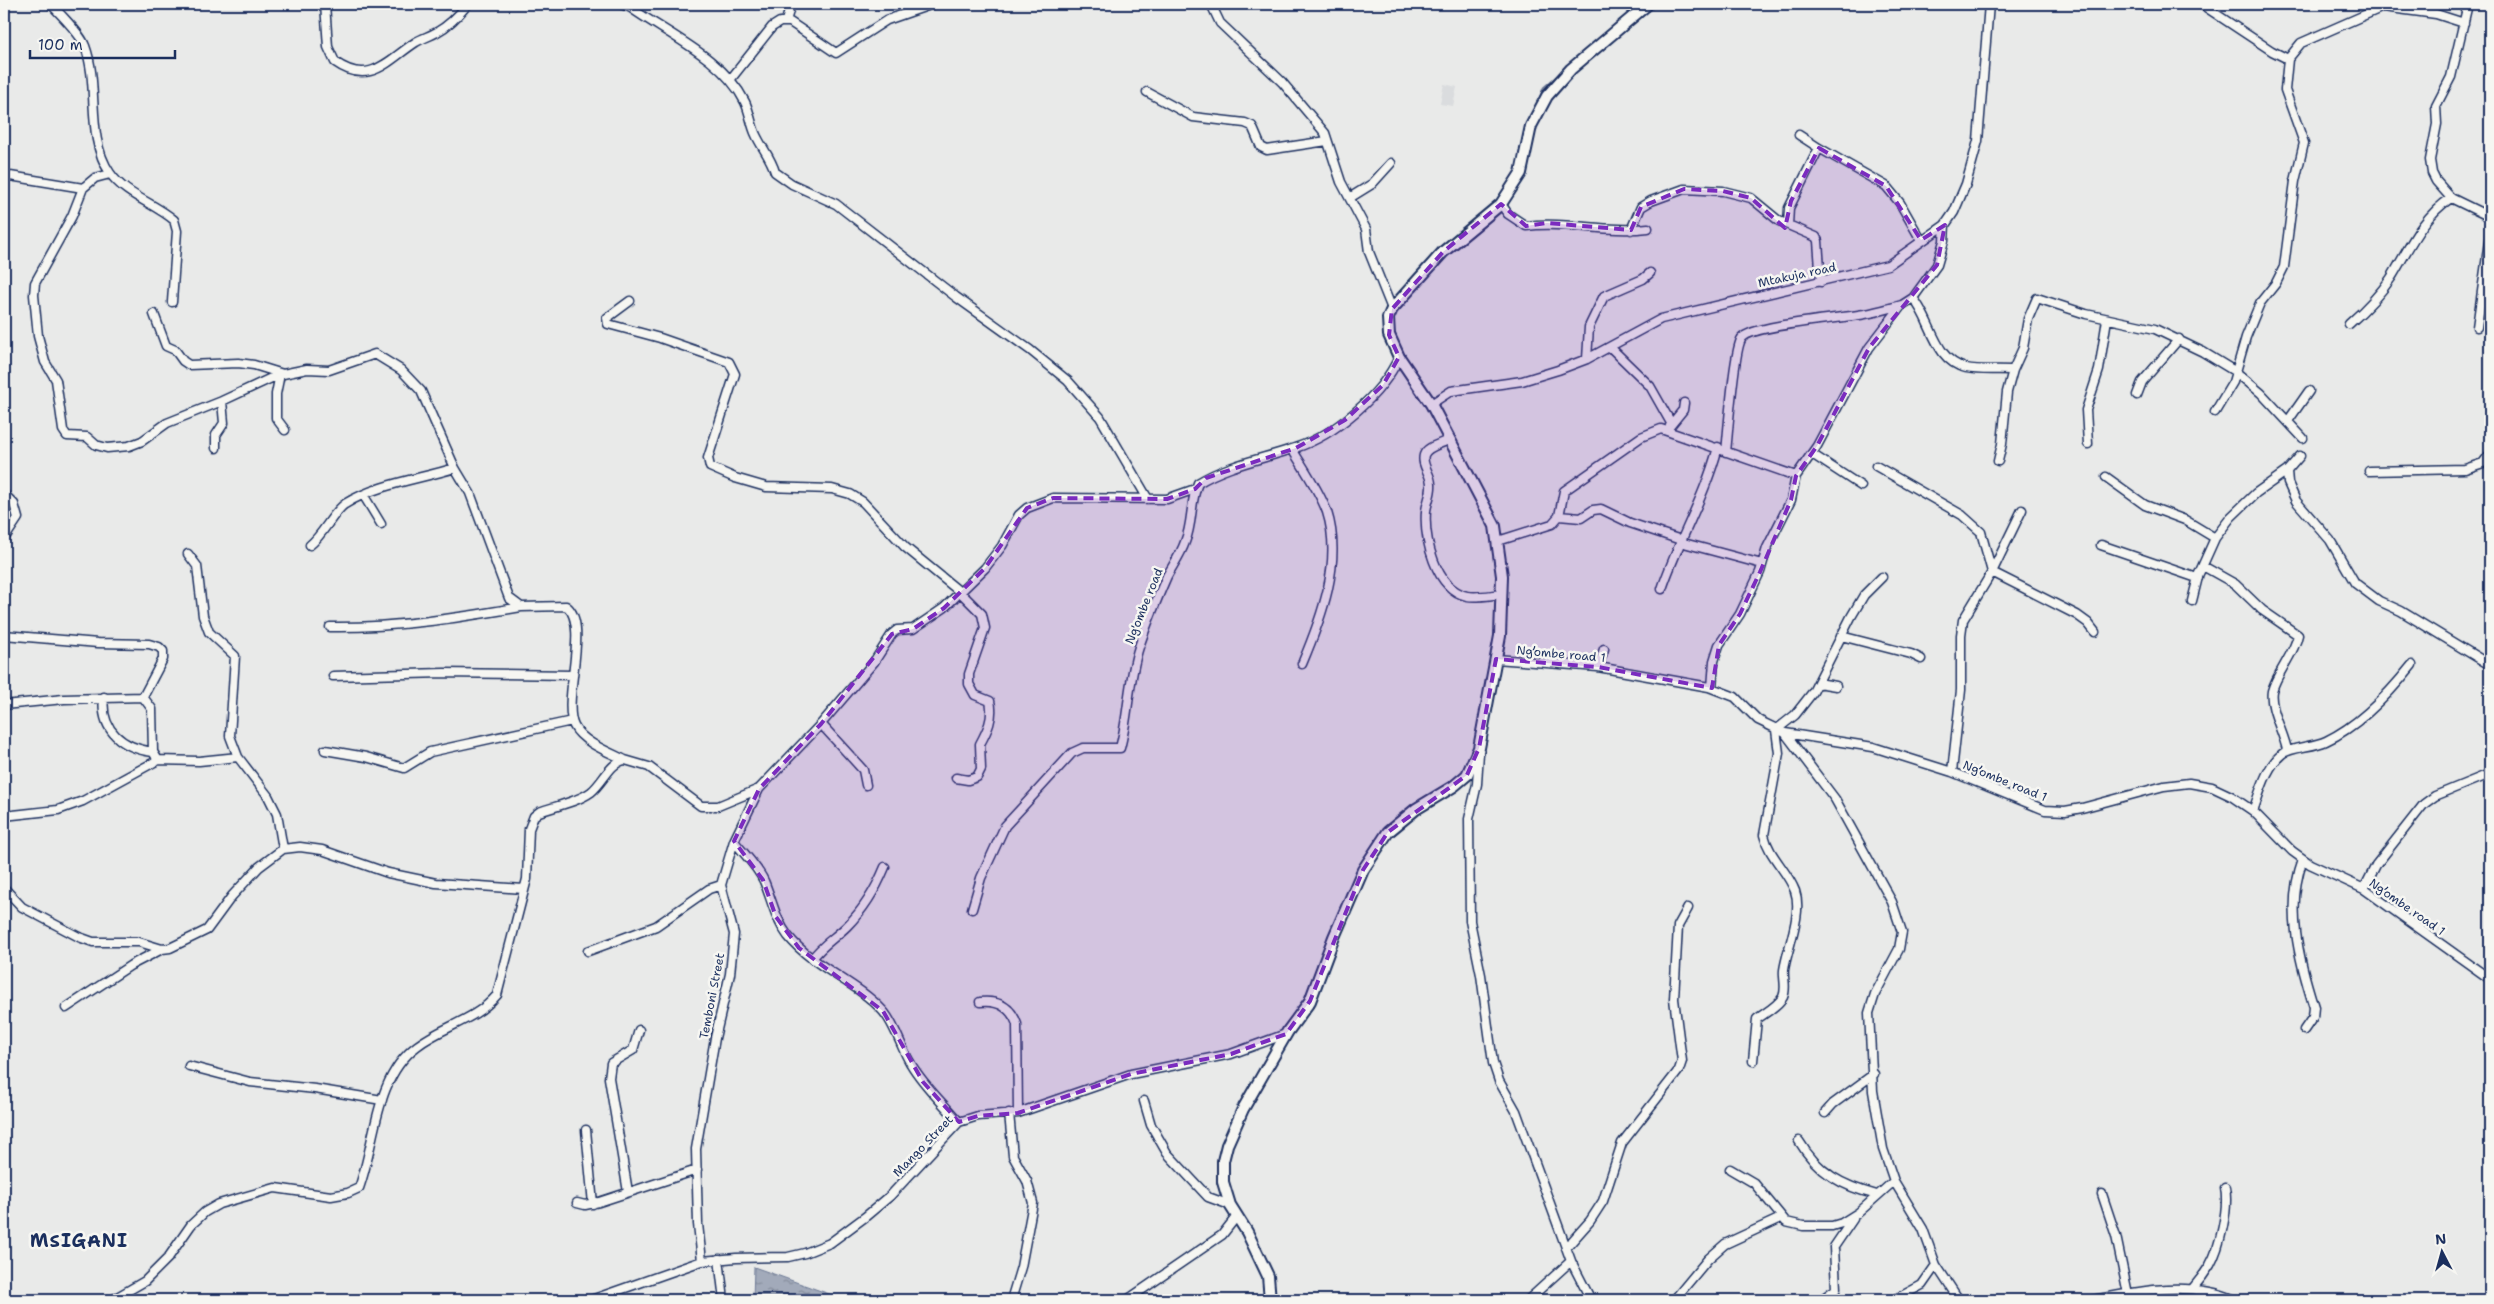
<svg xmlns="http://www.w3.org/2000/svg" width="2494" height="1304" font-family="'Shantell Sans',sans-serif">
<defs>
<pattern id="water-ripples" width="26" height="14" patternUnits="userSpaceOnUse" patternTransform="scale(1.25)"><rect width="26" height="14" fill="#a2aaba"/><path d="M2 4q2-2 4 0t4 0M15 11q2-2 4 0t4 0" fill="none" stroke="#838b9a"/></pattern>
</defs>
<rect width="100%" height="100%" fill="#e9eae9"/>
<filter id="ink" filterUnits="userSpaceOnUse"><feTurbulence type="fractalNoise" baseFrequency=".02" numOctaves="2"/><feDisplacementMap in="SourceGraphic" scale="10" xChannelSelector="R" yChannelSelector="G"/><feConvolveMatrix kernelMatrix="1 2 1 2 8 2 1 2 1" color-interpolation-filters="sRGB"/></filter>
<g filter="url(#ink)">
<path fill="#dadcde" d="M1444,84L1457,87L1453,106L1440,104Z"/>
<path fill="url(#water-ripples)" stroke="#6c7995" d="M754,1267L846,1300H753Z"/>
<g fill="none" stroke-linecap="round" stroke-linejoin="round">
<path stroke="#6c7995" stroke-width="3" d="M1539,101L1544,88L1559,75"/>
<defs>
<path id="minor" d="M51,4C60,14 81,34 85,46C100,86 85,136 110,173C125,195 154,203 174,220L177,231L172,302
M325,4L328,47L335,62C370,87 388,60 416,42C423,38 430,36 437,32C450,25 459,15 468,4
M621,4L631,8C669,35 724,59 745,102C750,112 751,125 756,135C762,148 771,158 775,172L792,184L836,204L956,297L1030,350L1068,381L1100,417L1148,499
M1211,4L1220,23L1282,82L1325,133L1341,182L1366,229L1369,252L1392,309
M2201,4L2272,51L2288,59
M2468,4L2451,77L2436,106L2437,124L2430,160L2432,173L2436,181L2451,198L2490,217
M786,21L791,4
M730,80L772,27L780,22H790L836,53L887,20L933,4
M1147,92L1193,117L1245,123L1252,126L1261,147L1267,150L1327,141
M1799,135L1819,148L1886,186L1900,203L1921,240
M110,174L95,178L83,188L72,216L35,283L34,295L38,336L45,362L56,380L63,430L67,436L87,437L96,445L107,448L129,446L142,441L167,423L222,401
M4,175L83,188
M1351,197L1372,184L1391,163
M1501,204L1508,214L1526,226C1567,221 1607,233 1648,228
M1788,225L1789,208L1819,148
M1631,230L1641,207L1651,201L1684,189L1723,191L1751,198L1779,221L1816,237L1818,241L1821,282
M1913,298C1932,320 1934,361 1966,368C1980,371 1998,369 2013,370
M630,301L607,318L608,324L660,338L729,362L735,374L708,458L710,467L735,478L766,487L832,489L850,494L863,502L905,547L960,592L982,614L985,628L969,674V684L975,695L990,701C994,718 987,731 980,744L981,769L977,777L968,780L956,778
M154,314L166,346L175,350L183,361L189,365L238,363L254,365L283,374L307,369L329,370L375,354L401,370L421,391L455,468L470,493L509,598L521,607L566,606C591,623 561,701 574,726C582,742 609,752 625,760
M2349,324C2365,310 2379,296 2391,278C2409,249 2421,218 2451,198
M2477,327L2490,234
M1610,347L1650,386L1671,423
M1587,359L1589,327L1604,296L1643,279L1650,273
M280,374L276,394V418L285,430
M2137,395L2142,382L2179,339
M1431,404L1451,391L1522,381L1558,370L1587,359L1661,319L1888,265L1945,225L1954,212L1966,184L1978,141L1989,4
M2215,412L2233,382L2246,337L2260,303L2276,283L2284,267L2295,181L2304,143L2285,90L2288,59L2301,43L2383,7L2436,14L2464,23
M2288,421L2309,391
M1670,426L1683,410L1684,403
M1450,439C1442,444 1427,446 1424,455C1421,465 1431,474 1431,484C1432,493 1427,502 1426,511C1424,538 1435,589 1467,596C1477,598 1491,595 1502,594
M2088,444L2086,410L2099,370L2107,319
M216,448V435L224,423L222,401L280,374
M1292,449C1304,469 1319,490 1327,512C1343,562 1321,619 1302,664
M1726,452C1728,434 1734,348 1742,338C1752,325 1844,318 1865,314C1877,312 1890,308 1902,305
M1812,454L1861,486
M1998,461L2002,444L2007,392L2013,370L2023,348L2028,319L2037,298L2086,314L2155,329L2203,352L2236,372L2261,393L2303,438
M1876,466L1962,515L1981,532L1992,572L2077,615L2088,623L2095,632
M2287,471L2288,483L2296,501L2330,540L2355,583L2379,601L2401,611L2490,665
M2369,471L2465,469L2483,463L2490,454
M2106,477L2145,505L2185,520L2215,538
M4,494L14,504L18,518L4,539
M364,496L381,524
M1559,516L1581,518L1593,510L1601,509L1630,523L1681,540
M1498,541L1552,524L1559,516L1564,491L1641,437L1661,429L1796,476
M1680,542L1762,564
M310,545C323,535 333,512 345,504C377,484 420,479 455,468
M2101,545L2197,578L2215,538L2231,517L2256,493L2287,471L2300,456
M188,554L197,566L203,616L209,632L235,656L230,736L238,757L268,796L277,814L283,849
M2203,566L2235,584L2262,610L2298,635C2294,655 2277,672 2272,691C2269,708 2284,733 2287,750
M1662,589C1678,541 1705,497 1718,447
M2192,601L2198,577
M330,627C394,628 458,618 521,607
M4,635L98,643L149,644L159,647L163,651V659L143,697
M1841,636L1911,654L1921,659
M1496,659L1598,667L1709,687L1735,697L1758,720L1785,733L1873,747L1952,772L2045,810L2065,811L2082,808L2164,786L2189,783L2212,787L2231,796L2253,811L2292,851L2310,864L2364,889L2490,979
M1598,667L1604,649
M333,676L444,673L573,675
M1818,683L1836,686
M1712,688L1714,661L1719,645L1740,614L1760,572L1767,548L1791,500L1796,476L1817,446L1869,348L1902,305L1913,298L1937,265L1944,241L1945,225
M104,697C100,730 122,748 153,752
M4,705L64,699L143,697L152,709L153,752L158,760L199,761L238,757
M821,724L863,770L866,785
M1785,733L1835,799L1892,902L1902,932L1899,949L1875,994L1869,1013L1873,1091L1883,1149L1894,1181L1923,1229L1936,1265L1959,1300
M325,750L366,757L404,768L430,752L572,721
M1479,753L1477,784L1469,819L1470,921L1481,975L1493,1063L1499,1081L1516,1111L1571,1261L1591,1300
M1952,772L1961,690V635L1963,620L1992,572L2022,510
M2253,811C2260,792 2266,767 2282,754C2291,747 2314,747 2326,741C2360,725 2389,694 2412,665
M4,816L58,810L83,801L158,760
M734,841C744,854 757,866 764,881C772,900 775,919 788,936C814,968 856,981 883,1011C895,1024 901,1048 911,1064C924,1086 943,1103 959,1122
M2303,859C2285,907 2299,960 2314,1007L2313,1017L2304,1030
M4,888L22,907L79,937L93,942H139L162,949L170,948L207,930L232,896L259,867L283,849L300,847L322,850L388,873L436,883L524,889
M2364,889L2376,865L2424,804L2435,796L2489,774
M972,909L981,878L1005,826L1072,753L1083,748H1120C1129,715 1128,680 1139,647C1147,623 1157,599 1167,576C1173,565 1181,554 1185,542C1193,523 1190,501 1198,483C1227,465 1263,459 1295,448C1335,435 1382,395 1399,357
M588,951L656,926L709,889L721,885
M812,959C822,945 835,938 847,926C864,909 876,889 885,867
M980,1002C998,1000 1011,1007 1017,1024L1018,1113
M66,1008L131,965L162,949
M1753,1061L1757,1019C1765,1013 1778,1006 1783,997C1787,988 1783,979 1784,970C1787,949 1803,913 1795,891C1787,870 1769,857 1764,835L1779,753L1776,730L1795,715L1813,692L1851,617L1864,595L1882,577
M189,1066L250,1082L315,1089L382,1100
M1144,1101L1151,1125L1167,1153L1208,1197L1230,1205
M1009,1113L1013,1156L1027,1181L1033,1203L1021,1267L1011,1300
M1825,1113L1833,1104L1874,1074
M586,1130L593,1204
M1799,1141C1818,1173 1842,1186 1877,1195
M1730,1169L1754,1183L1786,1222L1803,1226H1832L1842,1223L1858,1213L1894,1181
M628,1192L609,1078L611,1063L633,1050L639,1030
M2102,1194L2116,1236L2128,1294L2131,1300
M577,1203L585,1205L599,1202L697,1170
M1566,1248L1590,1221L1603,1201L1622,1143L1679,1070L1682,1061L1674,999L1678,926L1688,908
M719,1259L724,1300
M702,1261L698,1224L696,1149L715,1038L730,974L734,934L721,885L734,841L759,789L821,724L874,662L892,634L897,630L913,629L944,608L985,568L1002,546L1019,515L1027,508L1053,498L1167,499L1195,489
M2193,1288C2199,1281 2205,1273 2210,1265C2220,1247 2229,1208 2225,1188
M112,1300L145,1281L168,1258L191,1225L205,1212L219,1204L275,1188L331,1196L348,1193L359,1188C376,1142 374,1078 417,1046C443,1026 475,1021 497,995L527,879L529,829L534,816L539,812C556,806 577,802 591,792C603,783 610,762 625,760L649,767L701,806H718L759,789
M591,1300L702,1261L736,1258L788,1257L805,1253L830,1243L865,1217L890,1196L959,1122L978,1116L1018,1113L1131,1074L1231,1054L1286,1034
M1127,1300L1222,1235L1237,1216
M1528,1300L1571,1261
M1674,1300L1708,1259L1725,1244L1781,1218
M1821,1300L1836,1289L1834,1247L1853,1219
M1894,1300L1922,1285L1936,1265
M2093,1300C2139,1291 2191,1280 2235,1300"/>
<path id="tertiary" d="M1270,1300L1268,1276L1247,1232L1230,1205L1223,1182V1161L1227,1145L1243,1109L1288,1031L1310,1001L1334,937L1363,870L1388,832L1416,809L1454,786L1467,775L1479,748L1500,636L1502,576L1495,526L1431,404L1399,357L1389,335L1388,318L1392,309L1443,252L1501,204L1521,173L1531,126L1547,96L1571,69L1648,4"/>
</defs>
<use href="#minor" stroke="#1b2f5e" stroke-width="11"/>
<use href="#tertiary" stroke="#1b2f5e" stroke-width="14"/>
<use href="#minor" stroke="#f6f6f2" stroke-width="8"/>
<use href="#tertiary" stroke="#f6f6f2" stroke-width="10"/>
</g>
</g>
<path fill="#7b2cbf" fill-opacity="0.2" stroke="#7b2cbf" stroke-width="4" stroke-dasharray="10 6" stroke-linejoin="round" d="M1819,148L1886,186L1921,240L1945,225L1937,265L1869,348L1817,446L1796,476L1791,500L1760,572L1740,614L1719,645L1712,688L1598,667L1496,659L1479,748L1467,775L1388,832L1363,870L1310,1001L1286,1034L1231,1054L1131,1074L1018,1113L978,1116L959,1122L923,1082L883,1011L799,948L776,917L763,880L734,841L759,789L821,724L892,634L913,629L944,608L985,568L1027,508L1053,498L1167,499L1195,489L1206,478L1296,448L1345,420L1383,385L1399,357L1389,335L1392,309L1443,252L1501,204L1526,226L1547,223L1631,230L1641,207L1684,189L1723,191L1751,198L1785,228L1791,201Z"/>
<g text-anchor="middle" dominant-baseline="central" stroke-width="5" stroke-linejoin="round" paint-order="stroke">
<g font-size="12" fill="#1b2f5e" stroke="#f6f6f2">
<text transform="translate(1797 275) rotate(-12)">Mtakuja road</text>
<text transform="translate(1144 606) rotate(-68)">Ng'ombe road</text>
<text transform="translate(1561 654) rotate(5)">Ng’ombe road 1</text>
<text transform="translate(2005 781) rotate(22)">Ng’ombe road 1</text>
<text transform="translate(2407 907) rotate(35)">Ng’ombe road 1</text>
<text transform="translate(712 996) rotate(-79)">Temboni Street</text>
<text transform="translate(923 1146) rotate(-46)">Mango Street</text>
</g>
<g font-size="18" font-weight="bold" letter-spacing="1" fill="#1b2f5e" stroke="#f6f6f2">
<text x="79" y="1241">MSIGANI</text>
</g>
</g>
<rect width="2494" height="1304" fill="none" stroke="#f6f6f2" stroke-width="20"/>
<rect x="10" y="10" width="2474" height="1284" fill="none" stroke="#1b2f5e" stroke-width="2" filter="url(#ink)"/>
<g transform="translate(2442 1252) rotate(354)" stroke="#f6f6f2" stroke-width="4" paint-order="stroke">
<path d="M0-4L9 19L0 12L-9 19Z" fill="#1b2f5e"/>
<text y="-8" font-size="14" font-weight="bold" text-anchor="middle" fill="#1b2f5e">N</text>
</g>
<path d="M30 50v8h145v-8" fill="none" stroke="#1b2f5e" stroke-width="2.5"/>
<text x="38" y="50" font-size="15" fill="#1b2f5e" stroke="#f6f6f2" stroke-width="4" paint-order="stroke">100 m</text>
</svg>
